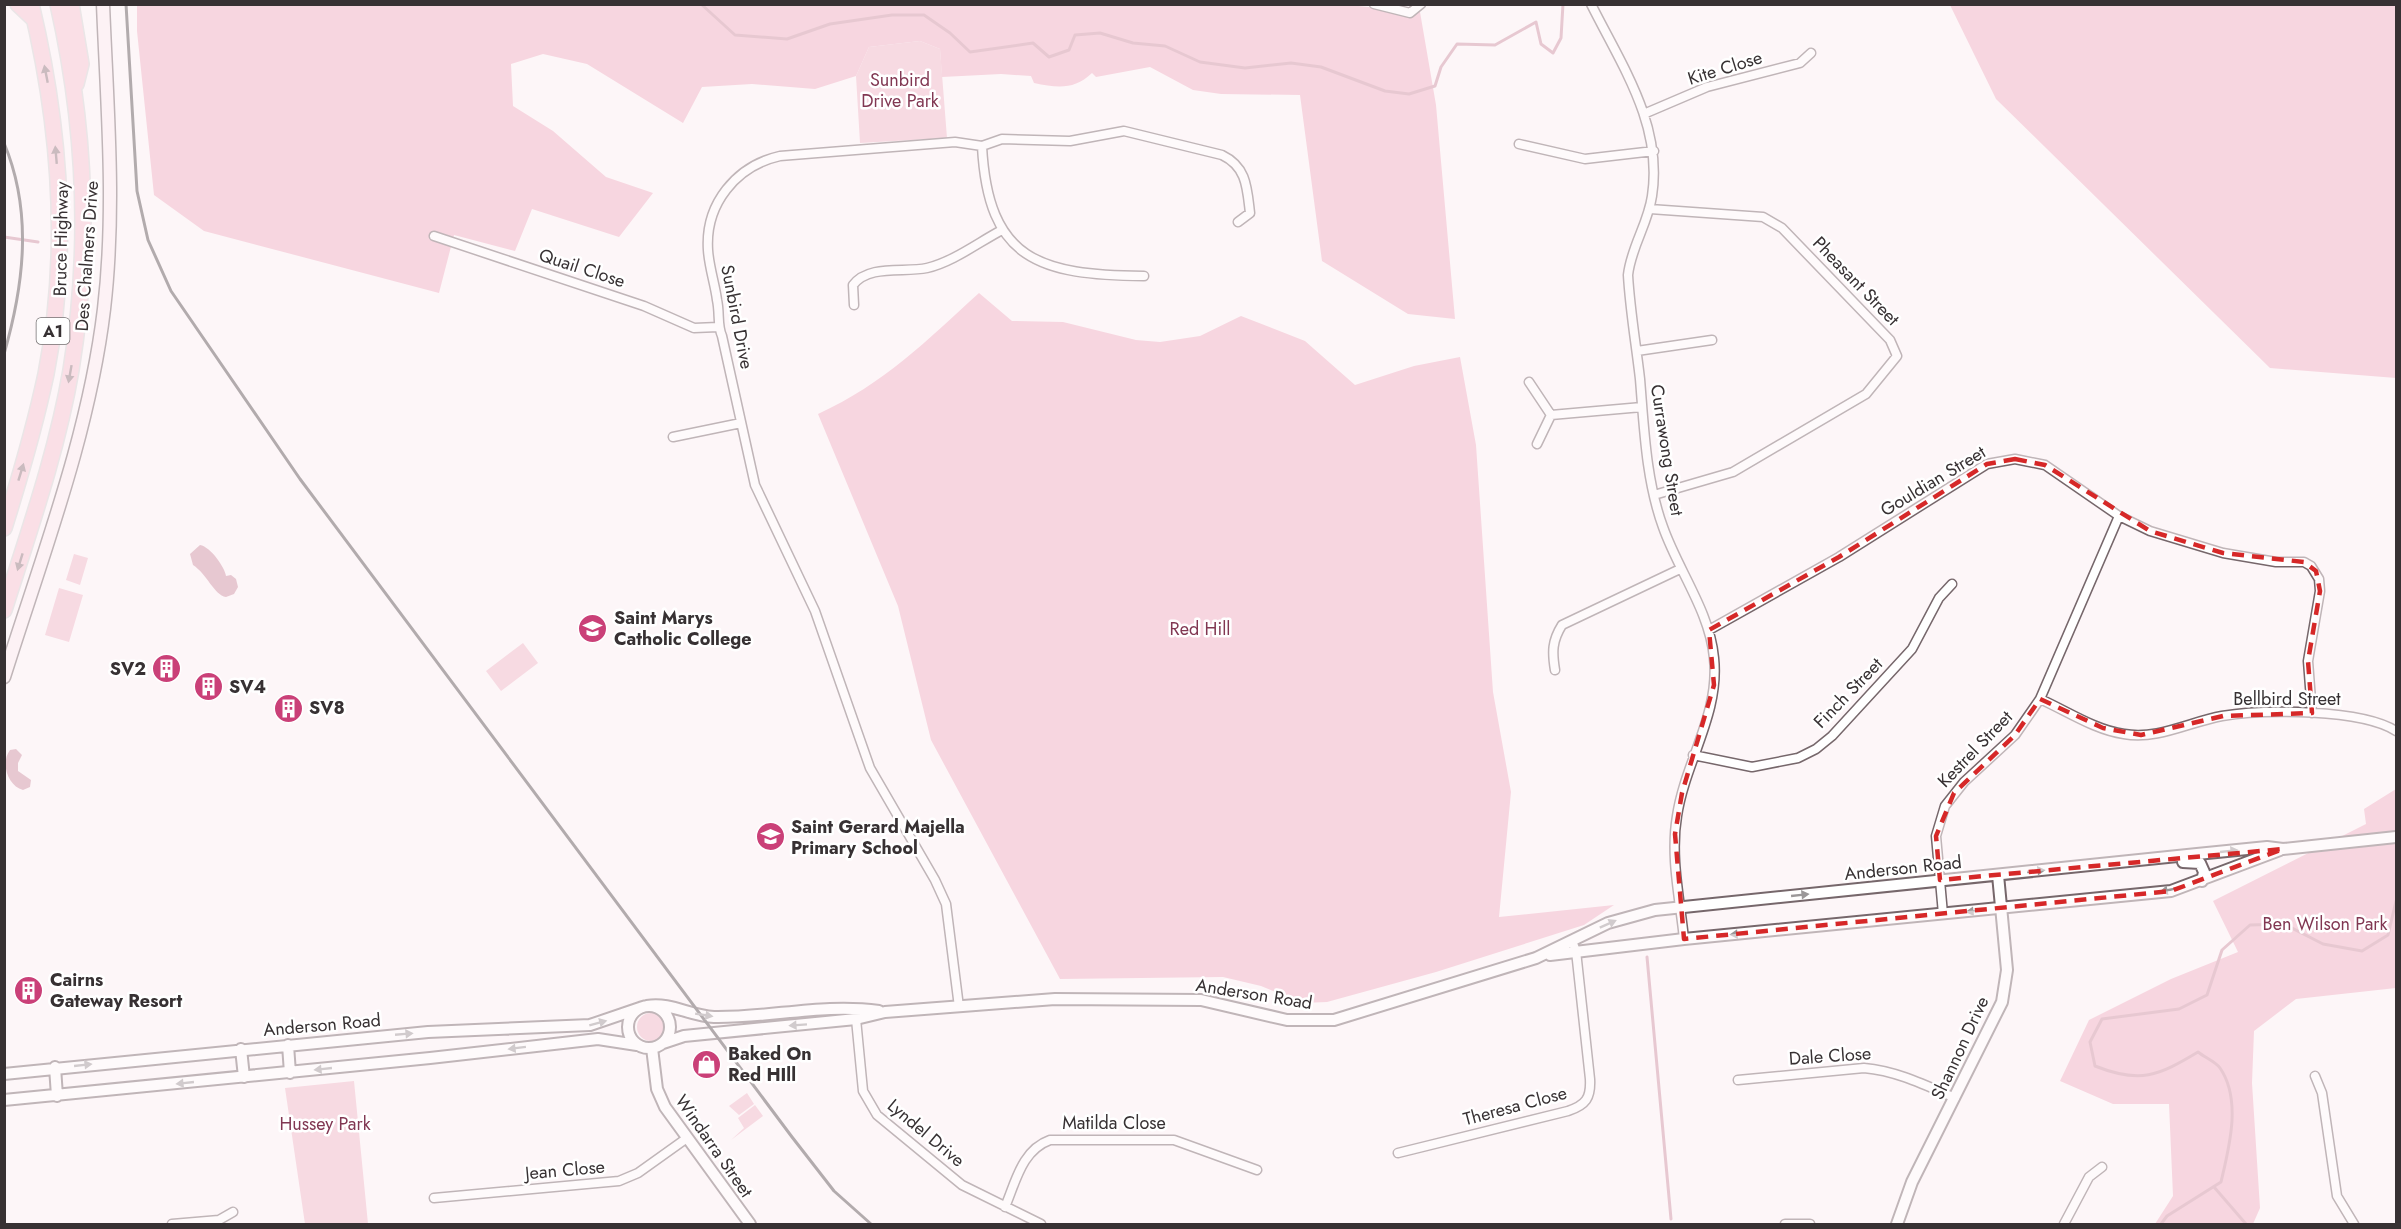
<svg xmlns="http://www.w3.org/2000/svg" width="2401" height="1229" font-family="Jost,sans-serif">
<rect width="100%" height="100%" fill="#fdf6f8"/>
<path fill="#efb8c8" d="M920,41L940,49L947,138L860,143L856,76L869,47Z
M74,554L88,558L80,585L66,580Z
M59,588L83,595L69,642L45,635Z
M523,643L538,663L501,691L486,671Z
M637 1027a14 14 0 1 1 28 0a14 14 0 1 1-28 0Z
M354,1081L368,1224H305L285,1088Z
M747,1093L754,1104L739,1115L729,1106Z
M755,1105L763,1116L731,1140L744,1128L738,1118Z"/>
<path fill="#efb0c3" d="M1338,4L1420,12L1436,105L1455,319L1408,314L1322,261L1300,95L1221,94L1193,90L1150,67L1096,77L1092,73C1074,90 1058,88 1034,83L1031,76L1001,74L942,77L940,49L920,41L869,47L856,76L815,89L752,84L702,87L683,123L587,64L543,54L511,64L513,106L553,131L606,177L653,193L619,237L532,209L515,251L454,235L439,293L204,231L154,195L137,31V5Z
M1950,5H2396V378L2270,368L1996,99Z
M979,293L1012,321L1063,322L1136,340L1160,342L1200,336L1241,316L1305,341L1355,385L1414,366L1460,357L1476,445L1493,692L1511,792L1499,917L1614,905L1584,925L1436,972L1327,1002L1302,1003L1261,986L1223,977L1060,979L931,740L898,606L818,414C885,383 925,342 979,293Z
M2396,789V988L2296,999L2254,1031L2252,1083L2260,1208L2253,1224H2155L2173,1196L2169,1104H2113L2060,1081L2089,1020L2171,979L2238,952L2213,901L2366,824L2364,809Z"/>
<path fill="#cd91a3" d="M200,545C211,547 225,568 226,576L231,575L236,579L238,587L234,594L226,597C214,595 207,574 193,565L190,554Z
M16,749L22,755L18,763V771L31,780L30,787L23,790C8,786 0,763 10,750Z"/>
<g fill="none" stroke-linecap="round" stroke-linejoin="round">
<path stroke="#cd91a3" stroke-width="3" d="M701,4L735,35L787,39L830,24L892,15H924L950,33L970,52L1033,43L1049,57L1069,50L1075,35L1100,33L1133,43L1165,46L1200,62L1245,68L1291,63L1321,67L1385,91L1409,94L1435,86L1441,67L1457,44L1495,45L1536,22L1541,44L1553,53L1561,38L1563,4
M4,237L38,242
M1647,957L1671,1219
M2214,1187L2246,1224
M2161,1224L2167,1216L2221,1182C2229,1148 2242,1100 2220,1068C2216,1062 2204,1057 2198,1052C2158,1076 2140,1084 2095,1066L2090,1042L2102,1019L2179,1009L2207,995L2222,950L2250,925L2284,924L2323,944L2362,951L2388,935L2396,901"/>
<defs>
<path id="minor" d="M1374,4L1410,13L1421,4
M1591,4C1622,66 1663,125 1652,196C1648,224 1631,247 1628,275C1630,310 1636,344 1640,379C1644,427 1646,481 1663,527C1678,570 1710,612 1714,658C1720,714 1685,762 1677,816C1670,857 1680,899 1684,939
M1646,113L1707,87L1800,63L1811,53
M1519,144L1585,159L1654,151
M982,146C988,261 1040,275 1144,276
M1650,209L1763,217L1782,228L1890,340L1897,356L1866,394L1733,472L1654,495
M434,236L644,306L694,328L718,327
M854,305L853,285C869,264 904,273 927,268C953,262 979,242 1002,230
M1637,351L1712,340
M1529,382L1551,415
M673,437L741,423
M1537,444L1551,415L1642,407
M1709,630L1839,557L1987,464L2015,459L2045,465L2119,516L2150,531L2223,553L2276,562H2304L2311,566L2319,579L2320,591L2308,661L2312,713
M1555,670C1552,652 1552,641 1562,625L1680,569
M2040,699C2067,711 2095,730 2124,734C2158,740 2189,722 2222,716C2263,709 2362,709 2396,731
M1693,755L1752,767L1798,758L1816,749L1832,736L1912,649L1939,598L1952,584
M1943,914L1936,836L1945,806L1964,782L2015,735L2040,699L2119,516
M959,1007L946,904L935,880L870,768L815,611L755,485L722,336C717,325 720,313 717,300C715,284 709,267 708,250C705,204 736,166 780,156L955,142L982,146L1002,139L1070,141L1124,131L1222,155C1247,167 1247,188 1250,213L1238,222
M856,1019L863,1091L877,1115L962,1185L1041,1224
M2315,1076L2322,1093L2337,1196L2354,1224
M1738,1080L1864,1068C1897,1071 1925,1085 1955,1098
M1398,1153L1568,1111C1586,1105 1591,1098 1590,1079L1576,951L1572,941
M434,1198L619,1181L638,1173L687,1138
M1005,1207C1016,1181 1022,1150 1050,1140H1174L1257,1170
M172,1224L219,1220L233,1212
M1785,1224H1810
M2064,1224L2089,1177L2102,1167"/>
<path id="tertiary" d="M2183,862L2200,863L2204,872L2202,881
M1550,955L1684,939L2171,891L2280,850
M628 1027a21 21 0 1 1 42 0a21 21 0 1 1-42 0Z
M647,1006C671,1002 690,1016 714,1017C770,1018 823,1003 879,1011
M663,1043L684,1036L856,1019L885,1012L1055,999L1201,1000L1287,1020H1334L1536,958L1608,923L1655,910L2197,854L2267,847L2283,849L2396,837
M288,1045L290,1073
M652,1048L657,1089L665,1107L750,1224
M241,1049L244,1077
M55,1067L57,1096
M4,1074L428,1032L590,1025L640,1008
M4,1100L430,1058L598,1039L637,1045
M1897,1224L1912,1182L2002,1002L2007,970L1998,875"/>
<path id="secondary" d="M4,677C42,556 89,435 104,309C116,207 107,106 103,4"/>
<path id="motorway" d="M18,4L34,19
M71,4L81,64L76,84
M4,528C20,477 35,426 46,374C70,251 60,125 31,4
M4,610C29,531 57,452 71,370C91,248 85,124 58,4"/>
</defs>
<use href="#minor" stroke="#76676b" stroke-width="11"/>
<use href="#tertiary" stroke="#76676b" stroke-width="14"/>
<use href="#secondary" stroke="#76676b" stroke-width="15"/>
<use href="#motorway" stroke="#d3d2d2" stroke-width="18"/>
<use href="#minor" stroke="#fff" stroke-width="8"/>
<use href="#tertiary" stroke="#fff" stroke-width="10"/>
<use href="#secondary" stroke="#fcedf1" stroke-width="12"/>
<use href="#motorway" stroke="#f5c3d1" stroke-width="15"/>
<path stroke="#585153" stroke-width="3" d="M126,4L137,191L148,240L171,291L300,479L792,1137L834,1191L871,1224
M4,143C33,212 24,285 4,354"/>
</g>
<defs><path id="oneway-solid" d="M-6-.8H1V-3.2L6.5 0L1 3.2V.8H-6Z" transform="scale(1.5)"/></defs>
<g fill="#8c737a">
<use href="#oneway-solid" transform="translate(46 74) rotate(-101)"/>
<use href="#oneway-solid" transform="translate(56 155) rotate(-95)"/>
<use href="#oneway-solid" transform="translate(70 374) rotate(100)"/>
<use href="#oneway-solid" transform="translate(21 472) rotate(-73)"/>
<use href="#oneway-solid" transform="translate(20 562) rotate(107)"/>
</g>
<g fill="#9b9899">
<use href="#oneway-solid" transform="translate(2229 851) rotate(-6)"/>
<use href="#oneway-solid" transform="translate(2036 871) rotate(-6)"/>
<use href="#oneway-solid" transform="translate(2169 890) rotate(169)"/>
<use href="#oneway-solid" transform="translate(1800 895) rotate(-6)"/>
<use href="#oneway-solid" transform="translate(1975 911) rotate(174)"/>
<use href="#oneway-solid" transform="translate(1608 924) rotate(-24)"/>
<use href="#oneway-solid" transform="translate(1739 934) rotate(175)"/>
<use href="#oneway-solid" transform="translate(704 1015) rotate(9)"/>
<use href="#oneway-solid" transform="translate(598 1023) rotate(-15)"/>
<use href="#oneway-solid" transform="translate(798 1025) rotate(176)"/>
<use href="#oneway-solid" transform="translate(404 1034) rotate(-5)"/>
<use href="#oneway-solid" transform="translate(517 1048) rotate(173)"/>
<use href="#oneway-solid" transform="translate(83 1065) rotate(-6)"/>
<use href="#oneway-solid" transform="translate(323 1069) rotate(174)"/>
<use href="#oneway-solid" transform="translate(185 1083) rotate(174)"/>
</g>
<path d="M0 0H2401V1229H0ZM2015,459L2045,465L2150,531L2223,553L2304,562L2316,571L2320,591L2308,661L2312,713L2223,716L2141,735L2103,728L2040,699L2015,735L1954,793L1936,836L1940,880L2283,849L2171,891L1684,939L1675,834L1682,793L1714,685L1709,630L1839,557L1987,464Z" fill="#fdf6f8" fill-opacity=".55" fill-rule="evenodd"/>
<path fill="none" stroke="#d62828" stroke-width="4.5" stroke-dasharray="12 8" stroke-linejoin="round" d="M2015,459L2045,465L2150,531L2223,553L2304,562L2316,571L2320,591L2308,661L2312,713L2223,716L2141,735L2103,728L2040,699L2015,735L1954,793L1936,836L1940,880L2283,849L2171,891L1684,939L1675,834L1682,793L1714,685L1709,630L1839,557L1987,464Z"/>
<defs>
<symbol id="school-disc" viewBox="-11 -11 22 22"><circle r="9.5" fill="#ca4078" stroke="#fff"/><path d="M0-5L7-2L0 1L-7-2ZM-4 1L0 2.5L4 1V4Q0 6-4 4Z" fill="#fff"/></symbol>
<symbol id="building-disc" viewBox="-11 -11 22 22"><circle r="9.5" fill="#ca4078" stroke="#fff"/><path d="M-4-6H4V6H1V3H-1V6H-4ZM-2.5-4.3h1.7v1.8h-1.7ZM.8-4.3h1.7v1.8H.8ZM-2.5-1h1.7V.8h-1.7ZM.8-1h1.7V.8H.8Z" fill="#fff"/></symbol>
<symbol id="shop-disc" viewBox="-11 -11 22 22"><circle r="9.5" fill="#ca4078" stroke="#fff"/><path d="M-5-2.5h2.3a2.7 3.5 0 0 1 5.4 0H5L5.5 6h-11ZM-1.5-2.5h3a1.5 2.3 0 0 0-3 0Z" fill="#fff"/></symbol>
</defs>
<g fill-rule="evenodd">
<use href="#school-disc" x="576" y="612" width="33" height="33"/>
<use href="#building-disc" x="150" y="652" width="33" height="33"/>
<use href="#building-disc" x="192" y="670" width="33" height="33"/>
<use href="#building-disc" x="272" y="692" width="33" height="33"/>
<use href="#school-disc" x="754" y="820" width="33" height="33"/>
<use href="#building-disc" x="12" y="974" width="33" height="33"/>
<use href="#shop-disc" x="690" y="1048" width="33" height="33"/>
</g>
<g text-anchor="middle" dominant-baseline="central" stroke-width="5" stroke-linejoin="round" paint-order="stroke">
<rect fill="#fff" stroke="#736f70" stroke-width="1.5" x="36.5" y="318" width="33" height="26" rx="4.5"/>
<g font-size="16" font-weight="bold" fill="#373133">
<text x="53" y="331">A1</text>
</g>
<g font-size="18" fill="#373133" stroke="#fff">
<text transform="translate(1725 68) rotate(-17)">Kite Close</text>
<text transform="translate(61 239) rotate(-89)">Bruce Highway</text>
<text transform="translate(87 256) rotate(-86)">Des Chalmers Drive</text>
<text transform="translate(582 268) rotate(18)">Quail Close</text>
<text transform="translate(1856 281) rotate(46)">Pheasant Street</text>
<text transform="translate(737 317) rotate(79)">Sunbird Drive</text>
<text transform="translate(1667 450) rotate(81)">Currawong Street</text>
<text transform="translate(1933 481) rotate(-31)">Gouldian Street</text>
<text transform="translate(1848 693) rotate(-46)">Finch Street</text>
<text x="2287" y="699">Bellbird Street</text>
<text transform="translate(1975 749) rotate(-46)">Kestrel Street</text>
<text transform="translate(1903 868) rotate(-6)">Anderson Road</text>
<text transform="translate(1254 994) rotate(9)">Anderson Road</text>
<text transform="translate(322 1025) rotate(-5)">Anderson Road</text>
<text transform="translate(1960 1048) rotate(-65)">Shannon Drive</text>
<text transform="translate(1830 1056) rotate(-4)">Dale Close</text>
<text transform="translate(1515 1106) rotate(-15)">Theresa Close</text>
<text x="1114" y="1123">Matilda Close</text>
<text transform="translate(926 1133) rotate(40)">Lyndel Drive</text>
<text transform="translate(714 1146) rotate(55)">Windarra Street</text>
<text transform="translate(565 1170) rotate(-5)">Jean Close</text>
</g>
<g font-size="18" fill="#813752" stroke="#fff">
<text x="900" y="80">Sunbird<tspan x="900" dy="21">Drive Park</tspan></text>
<text x="1200" y="629">Red Hill</text>
<text x="2325" y="924">Ben Wilson Park</text>
<text x="325" y="1124">Hussey Park</text>
</g>
<g font-size="18" font-weight="bold" fill="#373133" stroke="#fff" text-anchor="start">
<text x="614" y="618">Saint Marys<tspan x="614" dy="21">Catholic College</tspan></text>
<text x="146" y="669" text-anchor="end">SV2</text>
<text x="229" y="687">SV4</text>
<text x="309" y="708">SV8</text>
<text x="791" y="827">Saint Gerard Majella<tspan x="791" dy="21">Primary School</tspan></text>
<text x="50" y="980">Cairns<tspan x="50" dy="21">Gateway Resort</tspan></text>
<text x="728" y="1054">Baked On<tspan x="728" dy="21">Red HIll</tspan></text>
</g>
</g>
<rect width="2401" height="1229" fill="none" stroke="#373133" stroke-width="12"/>
</svg>
